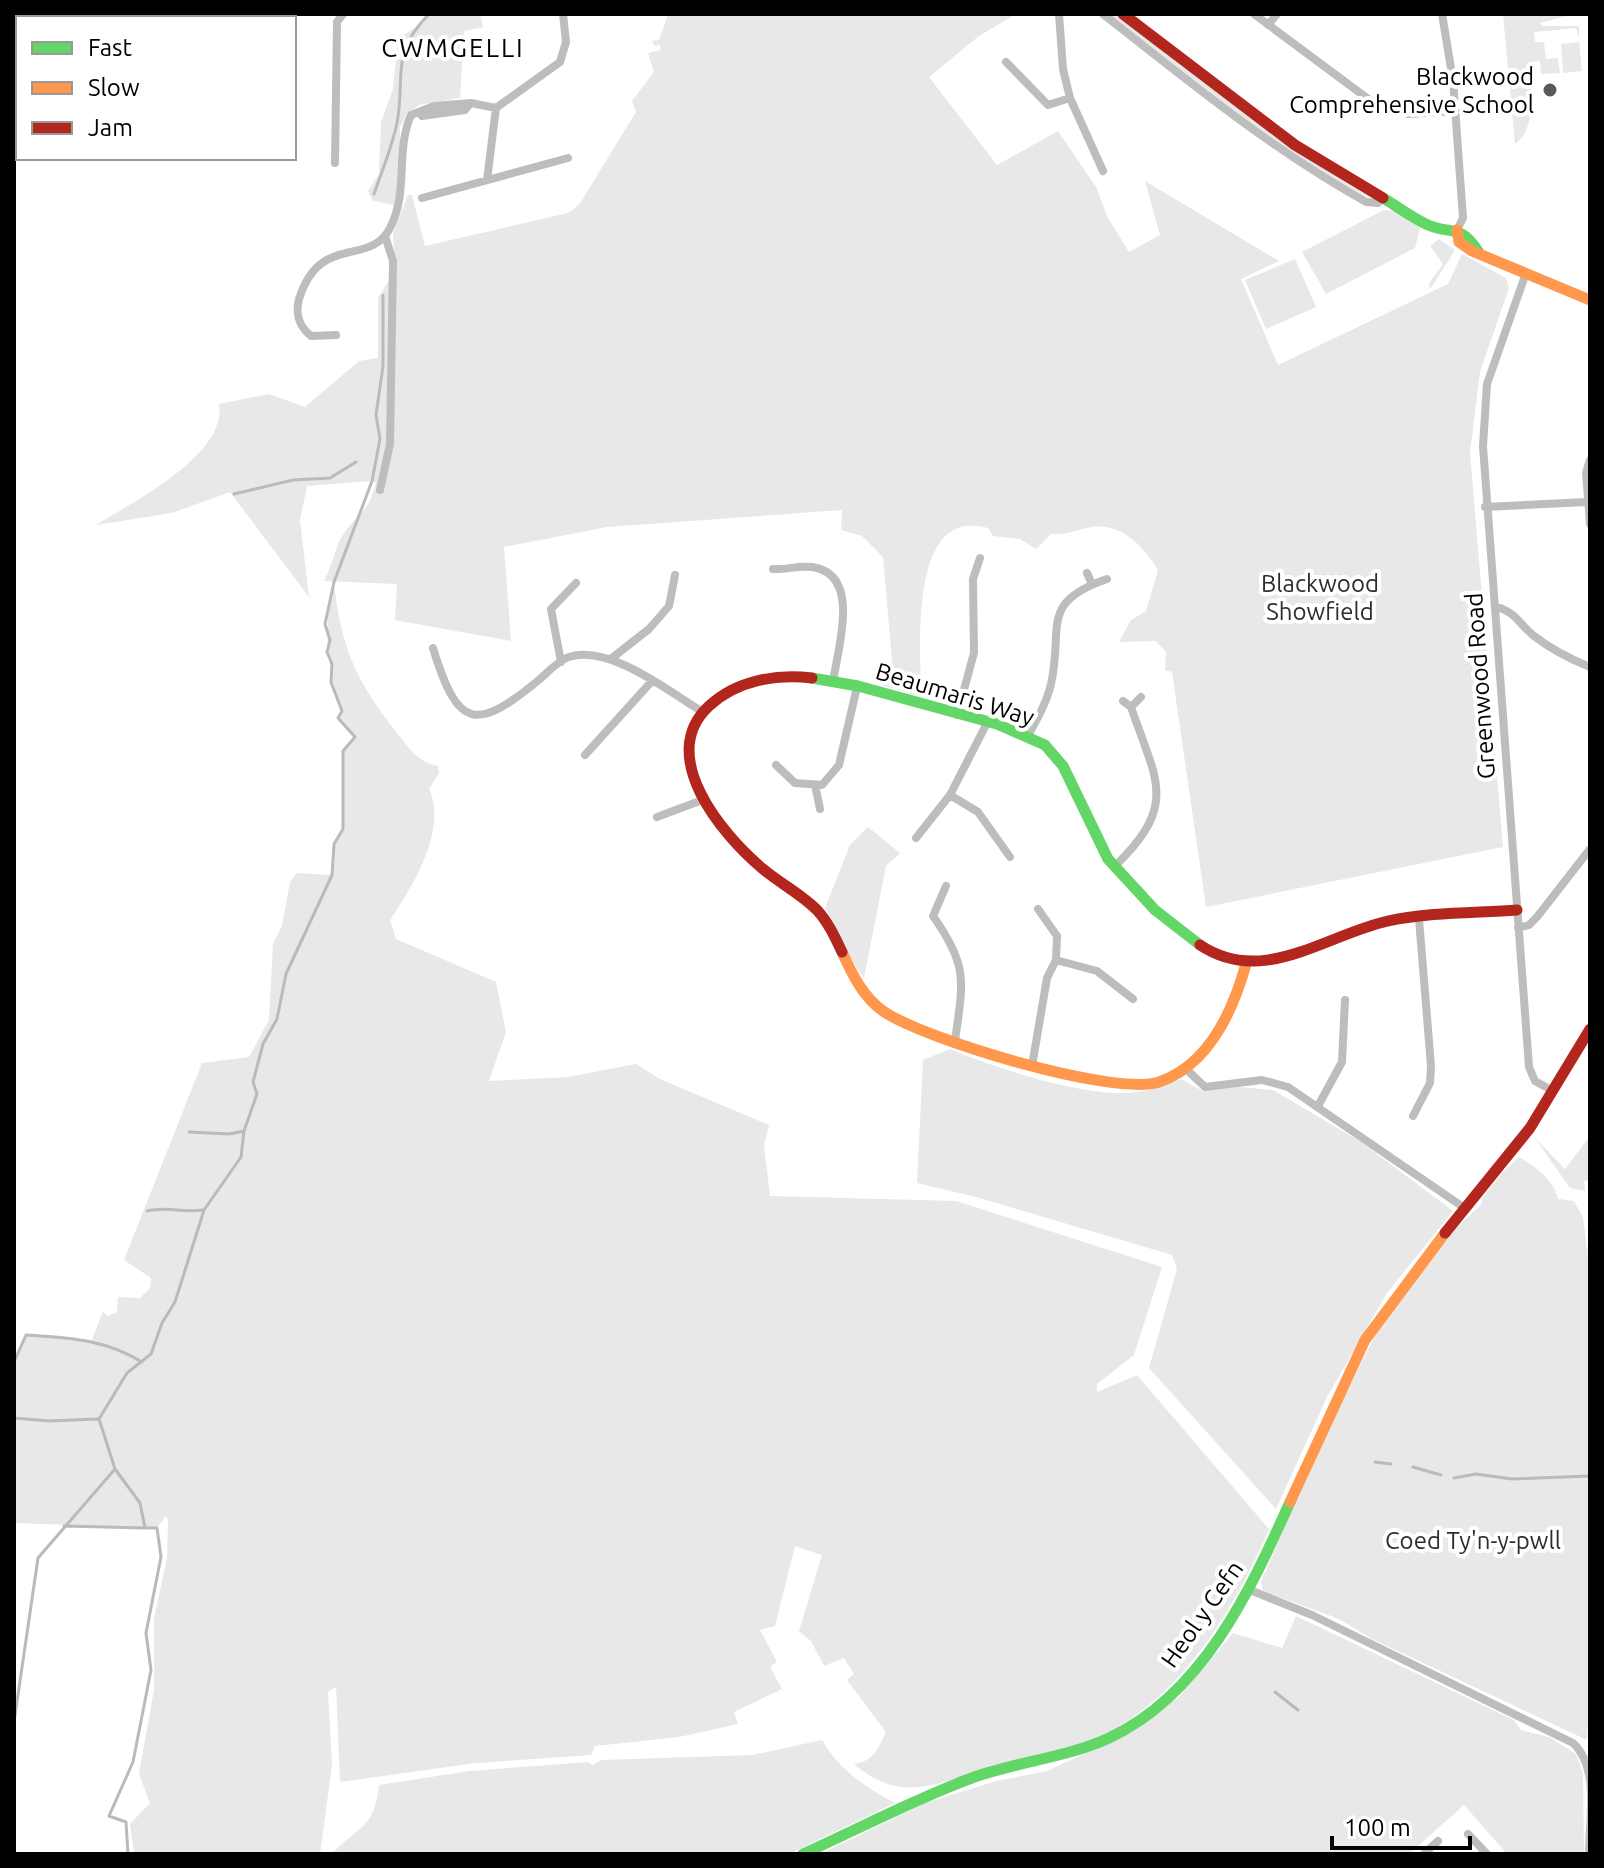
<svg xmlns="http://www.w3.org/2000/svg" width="1604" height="1868" font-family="Ubuntu,sans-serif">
<rect width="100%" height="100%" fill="#fff"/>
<path fill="#e8e8e8" d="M428,14H480L483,27L464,31L460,98L419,105L407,114L400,127V174L394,205L373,201L368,191L379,174L381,122L393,89L398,39L423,22Z
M668,14H1016L979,36L929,77L997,165L1058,131L1096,187L1108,218L1129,252L1160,235L1145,181L1279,261L1241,279L1278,365L1448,284L1462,254L1506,278L1509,288L1480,372L1470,453L1503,847L1206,907L1172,672L1165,670L1166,652L1156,641L1119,642L1131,620L1146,611L1158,570C1143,546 1120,520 1087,528C1073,531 1066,535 1051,534L1036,549L1020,539L993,536L988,528C907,504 921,653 921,697L881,685L890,671L892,660L883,557L862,536L841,530L842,510L607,527L504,547L511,641L395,620L397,584L324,581C332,567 335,546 343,535C359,510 367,516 376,483L372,481L307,486L300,520L309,597L230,492L172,513L96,525C133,502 228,454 219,404L269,394L305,407L359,361L378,358V298L395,271L393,233L408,195H412L425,246L568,213L579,205L636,112L632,101L654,72L648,53L661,50L660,45L655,46L652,41L659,40Z
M1109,14C1124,14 1156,45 1169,56C1235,108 1301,155 1372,199L1349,189L1237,116Z
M1503,14H1575L1540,23L1543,26H1579V38L1576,28L1534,32L1535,42H1544L1546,59L1558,58L1560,73L1541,74L1540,61L1530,62C1531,87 1538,127 1515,144Z
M1579,42L1582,71L1563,73L1561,44Z
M1384,210L1393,211L1420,228L1415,248L1326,294L1302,252Z
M1439,239L1455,250L1431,288L1428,285L1443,264L1430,246Z
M1295,259L1316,307L1266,329L1245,280Z
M334,582C341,648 356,681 397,733C410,749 417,762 438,766L439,773L429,789C448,828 413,887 390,920L396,939L496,982L506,1032L489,1081L568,1077L636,1064L660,1079L769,1125L764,1145L770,1196L956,1201L1162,1267L1134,1355L1097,1384V1392L1137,1375L1269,1529C1234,1610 1178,1705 1091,1740C1058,1753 1019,1758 985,1769C935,1785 899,1803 854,1764C874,1761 878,1749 886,1732L847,1680L854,1674L844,1658L824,1666L811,1641L799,1631L822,1555L795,1546L775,1626L760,1630L777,1662L770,1667L782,1689L734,1712L738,1724L679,1737L595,1746L591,1755L476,1763L340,1782L336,1687L328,1692L332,1765L320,1854H134L130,1824L150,1803L139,1774L154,1690V1618L167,1558L168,1520L166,1516L157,1528L14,1523V1362L26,1335L92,1340L103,1311L107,1316L117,1312L118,1297L140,1298L150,1288L151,1278L124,1260L202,1063L249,1057L269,1020L273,943L282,926L290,882L297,873L332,875L334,844L343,829V751L355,737L338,718L342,710C326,669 323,625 334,582Z
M868,827L900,853L886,866L864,978C847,956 839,932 825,908L850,845Z
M950,1049C999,1069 1087,1099 1139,1092C1154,1090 1167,1083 1181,1079L1203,1091L1240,1087L1273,1090L1361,1142L1453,1211L1387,1293L1327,1397L1276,1509L1149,1368L1177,1269L1172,1255L976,1197L917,1183L923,1060Z
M1590,1136V1180L1584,1181L1585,1191L1570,1188L1535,1138L1565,1169Z
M1519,1157C1536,1167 1554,1180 1558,1199L1574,1201L1583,1217L1587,1249L1590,1251V1690L1587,1740L1372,1639L1339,1619L1263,1591L1261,1582L1317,1451L1380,1326L1456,1228L1481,1205L1482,1198L1502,1173Z
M1296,1616L1514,1720L1521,1730L1549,1737L1576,1754L1583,1774L1584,1854H1507L1464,1805L1409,1854H820L928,1802L996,1781L1047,1771L1133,1731L1180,1696L1233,1633L1282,1648Z
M822,1740C840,1771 864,1786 895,1803L789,1854H332C357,1826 374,1831 379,1785L469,1771L588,1762L593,1765L601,1760L753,1755Z"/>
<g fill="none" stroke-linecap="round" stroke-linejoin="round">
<path stroke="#bababa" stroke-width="3" d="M374,194C382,171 392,147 397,123C406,75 389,55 429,14
M234,494L293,480L330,478L356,462
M189,1132L229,1134L244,1131
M147,1211C167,1206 182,1213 202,1210
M14,1362L26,1335C69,1338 105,1339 142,1362
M14,1418L49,1421L98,1419
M1375,1462L1391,1464
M1413,1467L1441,1475
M1454,1478L1476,1474L1512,1479L1590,1476
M64,1526L144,1528
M1275,1692L1298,1710
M14,1722L38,1558L115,1469
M128,1854L126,1822L109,1816L133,1762L151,1670L146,1633L161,1557L157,1528H145L140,1503L115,1469L99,1419L127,1373L151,1354L162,1323L175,1302L204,1210L241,1157L244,1131L257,1094L253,1082L263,1044L277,1019L286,974L332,875L334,844L343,829V751L355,737L338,718L342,711L331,682L332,664L327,652L330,640L325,624L334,582L372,481L380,439L376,415L383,366V295"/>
<path stroke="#bdbdbd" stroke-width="8" d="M1059,14L1063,69L1070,98L1103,171
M1103,14C1188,81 1271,149 1366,202L1378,203L1382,198
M1254,14L1375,104L1408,114L1456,111
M1442,14L1453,80L1462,204L1463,218L1457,230
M56,18L60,14
M1268,25L1277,14
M14,49L18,53
M1006,62L1048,105L1070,98
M422,116L465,110L471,103L496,108
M335,163L337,22L343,14
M487,180L496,108L560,62L566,42L563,14
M422,198L568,158
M1526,273L1487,384L1483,446L1529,1067L1535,1081L1553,1091
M336,335L311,336C299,326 295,315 299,299C320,232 369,268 390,228C409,192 395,151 411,115L434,106L471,103
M1590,460L1586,473L1590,524
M380,490L390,444L393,261L385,236
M1485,507L1587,502
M773,569C788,570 803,564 817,568C861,579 837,651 833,682
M1087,573L1092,584
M1495,606C1518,614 1517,622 1534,636C1551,649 1570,659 1590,667
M433,648C458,730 476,732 540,679C548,672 559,660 569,657C610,644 669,692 703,712
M612,658L649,629L669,606L675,575
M561,662L551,609L576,583
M1131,707L1141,697
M957,715L974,653L973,579L980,558
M1028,736C1037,719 1047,702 1051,684C1064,627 1038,603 1107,579
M585,755L652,681
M776,765L795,783L822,785L839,765L857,687
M815,785L820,809
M950,795L978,812L1010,857
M657,817L705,799
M916,838L950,795L987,723
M1115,866C1179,804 1156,781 1131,707L1123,701
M946,886L933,916C969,967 963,981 955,1041
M1518,928L1529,925L1537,917L1590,849
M1056,960L1097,971L1133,999
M1032,1066L1047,978L1056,960L1057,936L1038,909
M1185,1068L1205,1087L1262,1080L1288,1087L1466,1209
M1318,1106L1342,1062L1345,1000
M1413,1116L1430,1083L1431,1066L1419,919
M1250,1590L1312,1615L1573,1743C1600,1768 1589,1820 1589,1854
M1468,1834L1487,1854
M1424,1854L1438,1841"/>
<path stroke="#63d668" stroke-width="11" d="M1383,198C1397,206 1412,218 1428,225C1453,235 1460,224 1478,251
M812,678L858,686L997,724L1045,745L1063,766L1108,859L1155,910L1200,945
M803,1854C858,1829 913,1800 969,1779C1014,1762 1066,1758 1109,1738C1203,1694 1250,1591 1290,1502"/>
<path stroke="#ff974d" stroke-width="11" d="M1457,230L1459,242L1472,251L1590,300
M842,952C852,974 863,997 883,1011C923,1039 1114,1097 1159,1082C1209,1065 1233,1011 1246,964
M1290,1502L1365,1340L1445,1233"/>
<path stroke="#b3261e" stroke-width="11" d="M1123,14L1295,145L1383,198
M812,678C776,674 737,680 709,706C656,755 721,834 763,869C781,884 801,894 817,910C828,922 835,937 842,952
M1200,945C1263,987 1325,935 1388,921C1430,912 1474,913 1517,910
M1445,1233L1530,1128L1590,1029"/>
</g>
<circle fill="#595959" stroke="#fff" stroke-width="3" cx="1550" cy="90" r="8"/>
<g text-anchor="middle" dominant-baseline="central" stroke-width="8" stroke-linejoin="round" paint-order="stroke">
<g font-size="24" fill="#000" stroke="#fff" text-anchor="end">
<text x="1534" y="76">Blackwood<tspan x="1534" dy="28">Comprehensive School</tspan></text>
</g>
<g font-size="24" fill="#2d2d2d" stroke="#fff">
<text x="1320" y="583">Blackwood<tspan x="1320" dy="28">Showfield</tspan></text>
<text x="1473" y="1540">Coed Ty'n-y-pwll</text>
</g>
<g font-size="24" fill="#000" stroke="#fff">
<text transform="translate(1480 686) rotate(-94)">Greenwood Road</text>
<text transform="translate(955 694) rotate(17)">Beaumaris Way</text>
<text transform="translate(1202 1614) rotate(-55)">Heol y Cefn</text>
</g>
<g font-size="26" letter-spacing="2" fill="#000" stroke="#fff">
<text x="453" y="47">CWMGELLI</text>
</g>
</g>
<rect width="1604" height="1868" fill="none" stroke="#000000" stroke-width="32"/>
<rect x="16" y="16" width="280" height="144" fill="#ffffff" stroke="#999999" stroke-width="2"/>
<rect x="32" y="42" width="40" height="12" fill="#63d668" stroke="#999999" stroke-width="2"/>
<text x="88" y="56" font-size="24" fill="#000000">Fast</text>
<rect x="32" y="82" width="40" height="12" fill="#ff974d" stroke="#999999" stroke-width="2"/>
<text x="88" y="96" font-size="24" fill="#000000">Slow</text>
<rect x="32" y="122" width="40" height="12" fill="#b3261e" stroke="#999999" stroke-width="2"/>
<text x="88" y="136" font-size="24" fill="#000000">Jam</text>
<path d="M1332 1836v12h138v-12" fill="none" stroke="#000000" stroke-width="4"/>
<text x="1344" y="1836" font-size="24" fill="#000000" stroke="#ffffff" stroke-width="6" paint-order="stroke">100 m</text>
</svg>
